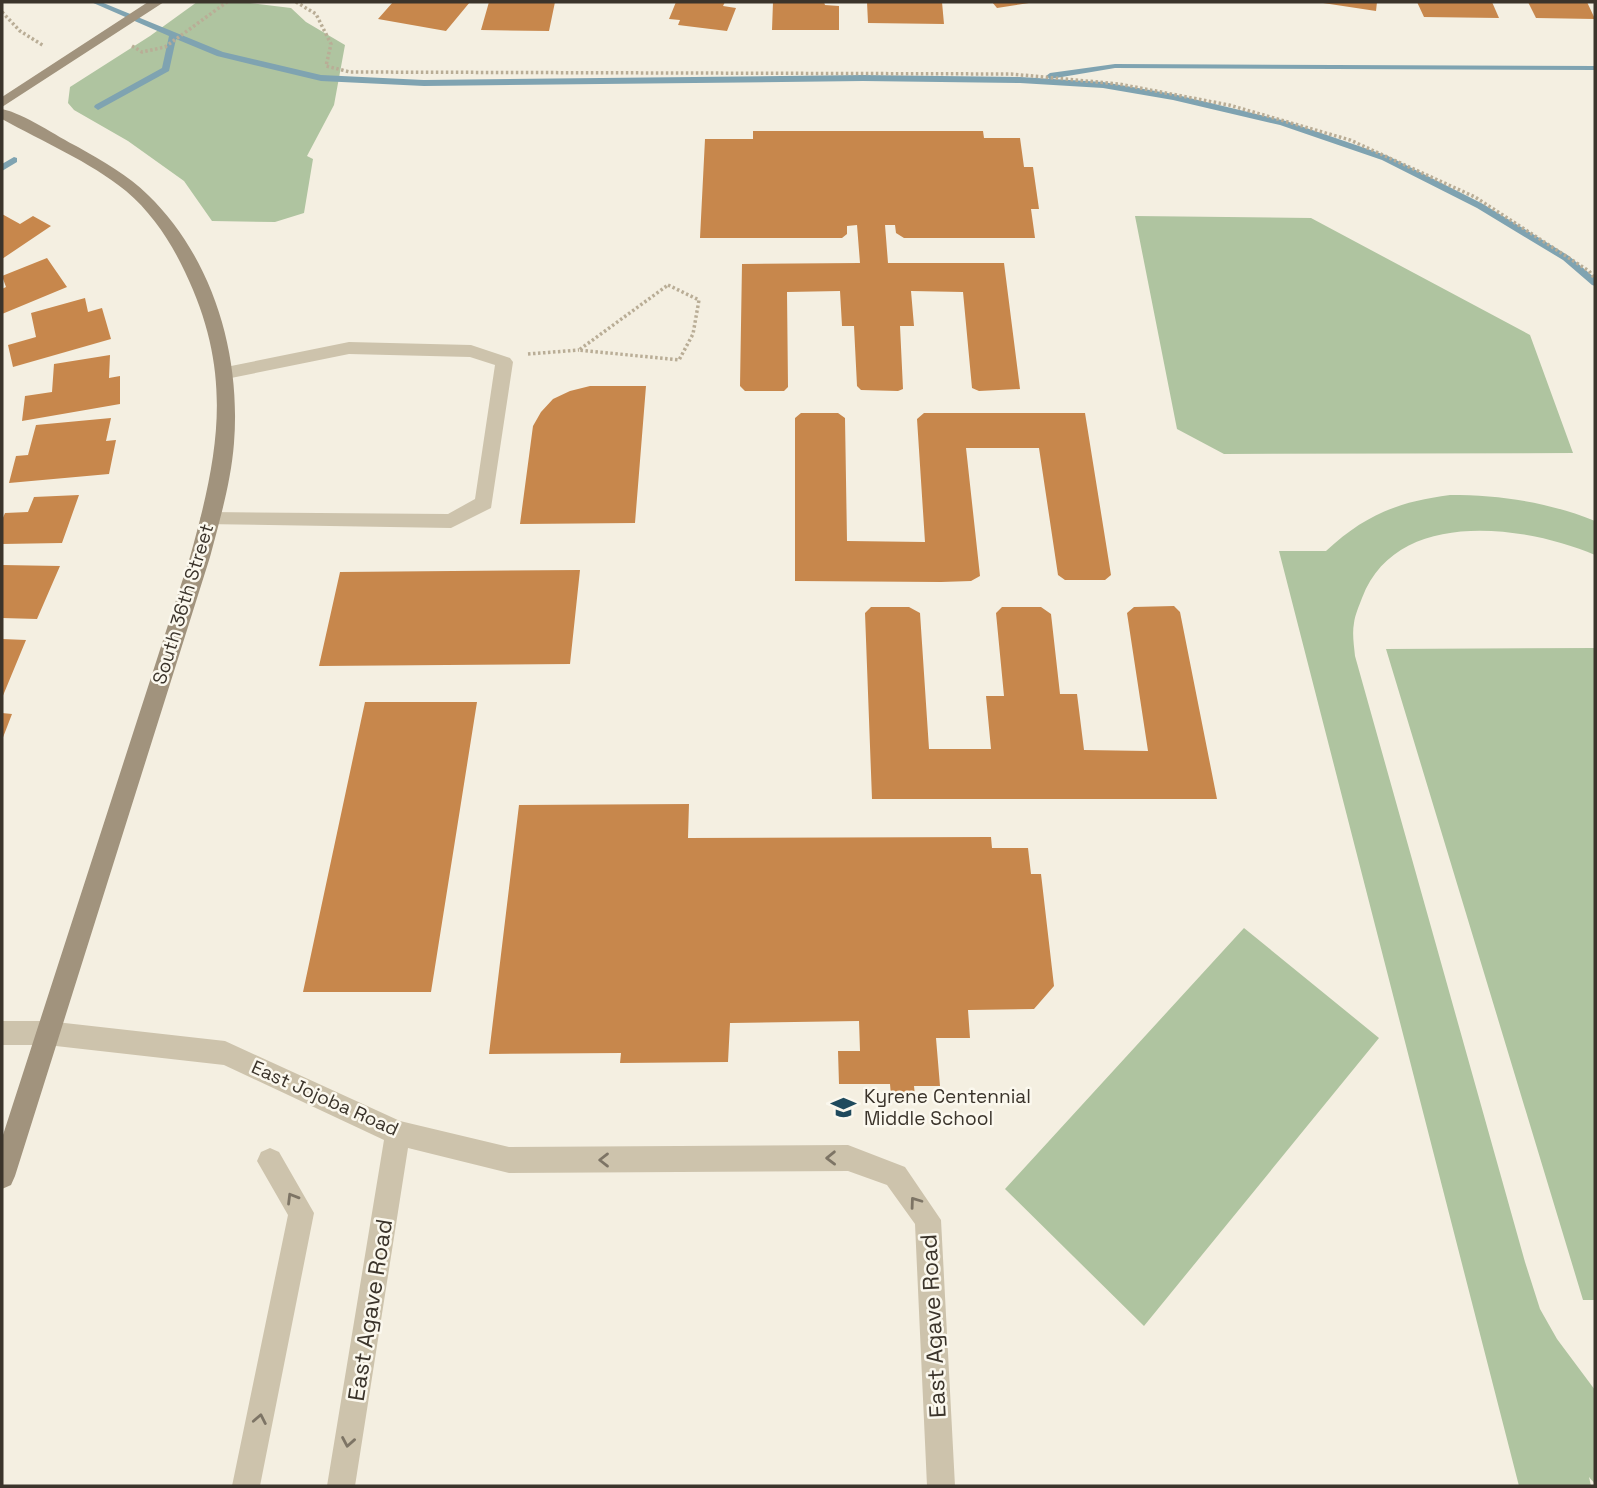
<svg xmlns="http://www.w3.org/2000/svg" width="1597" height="1488" font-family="'Space Grotesk',sans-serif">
<rect width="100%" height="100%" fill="#f4efe1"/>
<path fill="#afc4a0" d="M197,2H242L291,8L306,22L345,45L334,105L307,156L313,159L304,213L275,222L212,221L184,181L128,141L74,110L68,103L70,87L150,36Z
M1135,216L1311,218L1530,335L1573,453L1224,454L1177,429Z
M1450,495C1501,495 1548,502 1595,521V555C1525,525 1396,507 1362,598C1359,606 1355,615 1354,623C1352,634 1354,645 1355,656L1525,1262L1540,1309L1557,1339L1595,1390V1484L1589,1477L1591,1486H1519L1279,551H1326C1365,515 1397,502 1450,495Z
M1595,648V1300H1583L1386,649Z
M1244,928L1379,1038L1144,1326L1005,1189Z"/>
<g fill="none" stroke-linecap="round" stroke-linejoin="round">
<path fill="#7fa3b1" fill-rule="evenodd" d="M91,2H101L223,52L321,75L424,80L863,75L1020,77L1103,82L1173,94L1286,121L1388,156L1483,204L1569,256L1595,278V286L1592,285L1563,260L1477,208L1382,160L1280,125L1173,100L1103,88L1020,83L863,81L424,86L321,81L217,56L176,39L169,71L98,110L94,107L95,105L162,68L169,36Z
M1115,64L1595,66V70L1115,68L1050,79L1046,76L1050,73Z
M14,157L17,158V162L2,171V164Z"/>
</g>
<path fill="#c7874c" d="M393,2H470L446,31L378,19Z
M489,2H555L549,31L481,30Z
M676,2H725L723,6L736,8L727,31L678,25L680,20L669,19Z
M773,2H824L825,5L839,6V30H772Z
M867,2H942L944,24L868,23Z
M992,2H1029V3L997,8Z
M1323,2H1377L1376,11L1323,3Z
M1417,2H1492L1499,18L1424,17Z
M1528,2H1587L1595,19L1536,18Z
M753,131H983L984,138H1020L1024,167H1033L1039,209H1031L1035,238H904L896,233L895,225H885L888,263H1004L1020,389L979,391L972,388L963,292L911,291L914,326H900L903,389L898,391L861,390L857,386L854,326H842L840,291L787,292L788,387L784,391H745L740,386L742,264L860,263L857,225L847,226V234L842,238H700L705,139H753Z
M2,214L20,224L33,216L51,226L2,259Z
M47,258L67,287L2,314V289L6,287L2,276Z
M85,298L88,312L102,308L111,339L13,367L8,345L36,337L31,313Z
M110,355L109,378L120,376V404L22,421L25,396L52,392L54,364Z
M590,386H646L635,523L520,524L533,426L541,412L553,399L570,391Z
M801,413H838L845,418L847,541L925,542L917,419L924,413H1085L1111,575L1105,580H1065L1058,575L1039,448H966L980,576L971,581L941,582L795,581V418Z
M111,418L106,441L116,440L109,474L9,483L16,456L28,455L36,425Z
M79,495L62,543L2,544V520L5,513L28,512L34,497Z
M2,565L60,566L37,619L2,618Z
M580,570L570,664L319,666L340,572Z
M1174,606L1180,612L1217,799H872L865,613L871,607H909L920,613L929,749H991L986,696H1004L996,613L1002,607H1041L1051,614L1060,694H1077L1084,750L1148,751L1127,613L1134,607Z
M2,639L26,640L2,698Z
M365,702H477L431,992H303Z
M2,713L12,714L2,740Z
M689,804L688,838L991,837L992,848H1028L1031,874H1041L1054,986L1034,1009L968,1010L970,1038H936L940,1086H914L915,1096H891L890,1084H839L838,1051H860L859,1021L730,1023L728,1062L620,1063L621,1053L489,1054L519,805Z"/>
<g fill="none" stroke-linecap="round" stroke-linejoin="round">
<path stroke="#b9ad96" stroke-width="3.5" stroke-dasharray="2.5 2.5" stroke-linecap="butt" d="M296,2L316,14L331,44L326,66L350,72L1011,74L1119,84L1229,105L1350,140L1475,197L1589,271L1595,279
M2,12L20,31L44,46
M132,46L142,52L165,47L227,2
M668,285L699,300L693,334L679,360L579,350Z
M528,354L579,350"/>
<path fill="#cdc3ac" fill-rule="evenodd" d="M349,342L471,345L510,358L513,362L491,508L451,528L202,524L200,519L202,514L209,512L448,514L475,499L495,365L470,357L349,354L226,379L217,373L226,367Z
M47,1021L225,1041L400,1121L509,1147L848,1145L905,1167L941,1220L955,1486H927L915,1224L887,1185L848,1171L509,1173L408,1148L355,1486H327L384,1140L224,1065L47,1045L39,1041L35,1033L39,1025Z
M270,1148L279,1152L314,1213L260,1486H232L288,1215L257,1161L261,1152Z"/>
<path fill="#cdc3ac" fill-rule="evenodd" d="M2,1021H47L55,1025L59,1033L55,1041L47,1045H2Z"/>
<path fill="#a1937d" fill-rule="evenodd" d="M148,2H164L2,107V97Z
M2,109C25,114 56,136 78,147C102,161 128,175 148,195C213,258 241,354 234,443C231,482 220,519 210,557L15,1176L11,1185L2,1189V1138L190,557C219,453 234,374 185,272C171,242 152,213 126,191C89,161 43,142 2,119Z"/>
</g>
<defs><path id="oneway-chevron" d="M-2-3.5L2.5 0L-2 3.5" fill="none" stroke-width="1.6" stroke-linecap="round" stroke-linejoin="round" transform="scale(1.75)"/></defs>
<g stroke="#7d7465">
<use href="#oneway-chevron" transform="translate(831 1158) rotate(179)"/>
<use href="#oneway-chevron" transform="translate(604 1160) rotate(180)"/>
<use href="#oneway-chevron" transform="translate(292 1198) rotate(-121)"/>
<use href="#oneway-chevron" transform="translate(915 1202) rotate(-126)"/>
<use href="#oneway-chevron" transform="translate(260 1419) rotate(-79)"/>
<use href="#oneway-chevron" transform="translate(348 1442) rotate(100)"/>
</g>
<defs>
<symbol id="school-bare" viewBox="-9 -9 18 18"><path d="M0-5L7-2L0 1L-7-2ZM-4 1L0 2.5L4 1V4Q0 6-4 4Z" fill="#1f4a5d" stroke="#fbf8ee" stroke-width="2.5" paint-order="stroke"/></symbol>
</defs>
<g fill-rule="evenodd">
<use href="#school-bare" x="826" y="1090" width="35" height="35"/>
</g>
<g text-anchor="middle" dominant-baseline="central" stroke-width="5" stroke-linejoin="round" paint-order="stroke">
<g font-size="19" fill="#3b342b" stroke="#fbf8ee">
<text transform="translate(183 604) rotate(-73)">South 36th Street</text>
<text transform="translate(325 1098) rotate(24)">East Jojoba Road</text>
</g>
<g font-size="19" fill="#3b342b" stroke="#fbf8ee" text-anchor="start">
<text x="864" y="1096">Kyrene Centennial<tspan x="864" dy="22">Middle School</tspan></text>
</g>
<g font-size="23" fill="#3b342b" stroke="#fbf8ee">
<text transform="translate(370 1310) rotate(-81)">East Agave Road</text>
<text transform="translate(933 1326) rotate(-93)">East Agave Road</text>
</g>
</g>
<rect width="1597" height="1488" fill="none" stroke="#3b342b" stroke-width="7"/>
</svg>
